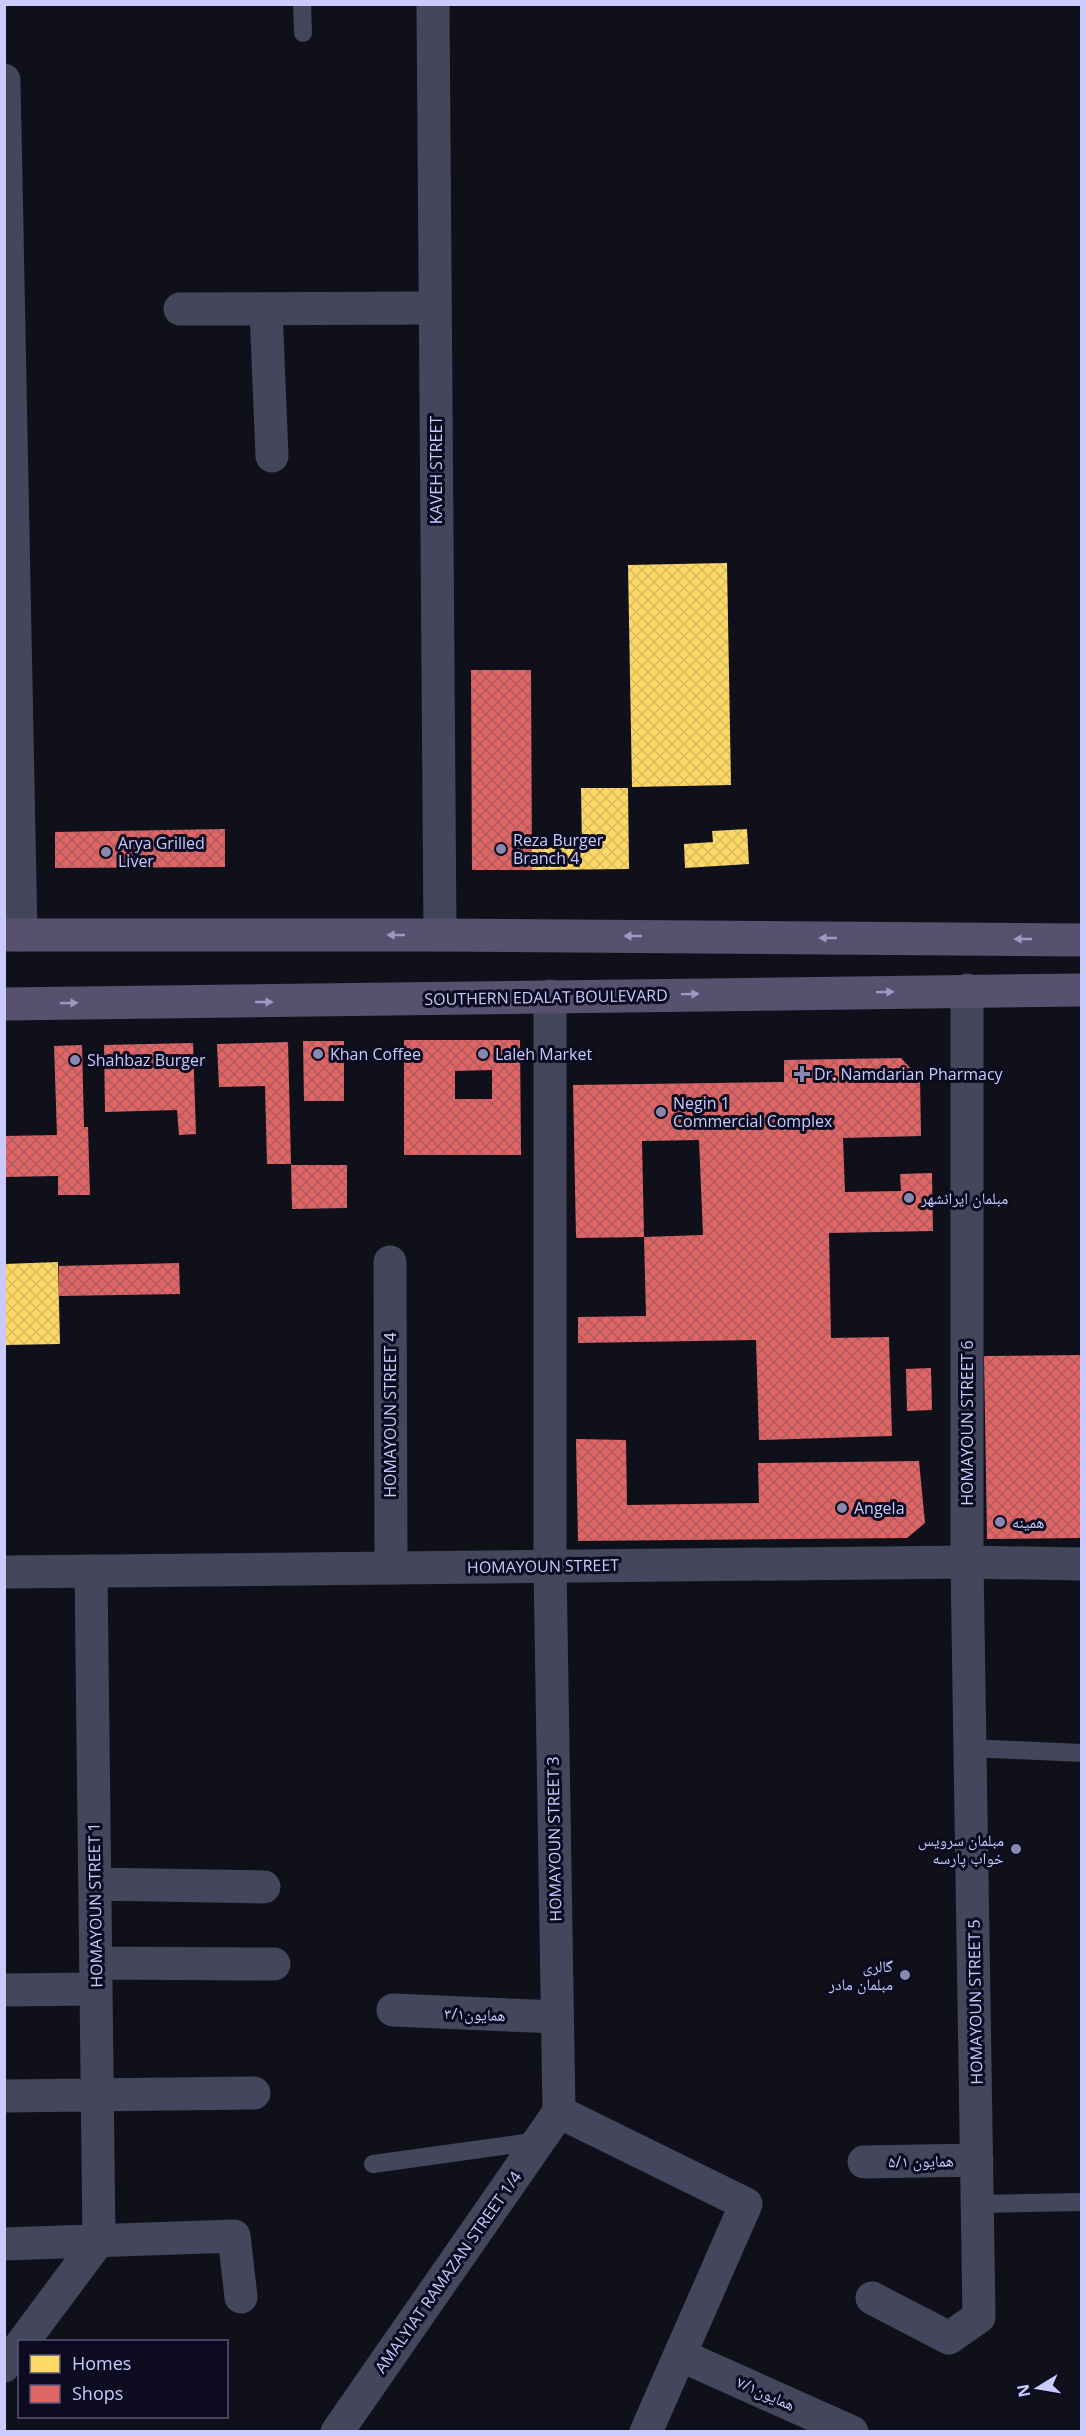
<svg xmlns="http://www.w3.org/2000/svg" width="1086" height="2436" font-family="'Open Sans','Noto Naskh Arabic',sans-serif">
<defs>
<pattern id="homes-cross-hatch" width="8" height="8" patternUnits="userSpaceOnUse" patternTransform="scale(1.5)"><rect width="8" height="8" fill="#ffd966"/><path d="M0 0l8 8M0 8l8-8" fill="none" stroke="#d8ba61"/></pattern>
<pattern id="shops-cross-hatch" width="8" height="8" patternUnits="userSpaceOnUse" patternTransform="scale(1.5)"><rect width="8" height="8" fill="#e06666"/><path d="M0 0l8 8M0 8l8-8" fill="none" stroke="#af5a5e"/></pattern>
</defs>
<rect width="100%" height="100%" fill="#10101b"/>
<path fill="url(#homes-cross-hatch)" d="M727,563L731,785L632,787L628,565Z
M581,788H628L629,869L532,870V848L582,847Z
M747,829L749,864L685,868L684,844L713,842L712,831Z
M58,1262L60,1344L4,1345V1264Z"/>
<path fill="url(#shops-cross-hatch)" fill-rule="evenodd" d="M471,670H531L532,870H472Z
M225,829V867L55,868V832Z
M404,1040H520L521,1155H404ZM492,1070V1099H455V1071Z
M303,1041H344V1101H304Z
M288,1042L291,1164H267L265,1086L219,1087L217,1044Z
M193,1043L196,1134L179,1135L177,1110L105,1112L104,1045Z
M82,1045L84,1127H88L90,1195H58V1176L4,1177V1136L57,1135L54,1046Z
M901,1058L920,1079L921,1136L843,1138L845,1192L901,1191L900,1174L932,1173L933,1231L829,1233L831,1338L889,1337L892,1436L759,1440L756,1340L578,1343V1317L646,1316L644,1237L703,1235L699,1140L642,1141L644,1237L576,1238L573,1085L784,1082V1060Z
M291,1165H347V1208L292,1209Z
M179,1263L180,1294L59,1296V1266Z
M1082,1355V1538L987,1539L984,1356Z
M931,1368L932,1410L907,1411L906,1369Z
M576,1439L626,1440L627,1505L759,1503L758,1463L919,1461L925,1523L907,1538L578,1541Z"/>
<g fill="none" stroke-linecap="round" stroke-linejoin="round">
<path stroke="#44465c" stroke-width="18" d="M302,4L303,33
M970,1748L1082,1753
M373,2164L539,2141
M978,2204L1082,2202"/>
<path stroke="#44465c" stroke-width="33" d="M180,309L435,308
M266,309L272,456
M550,996V1566L559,2112
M390,1262L391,1568
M91,1571L99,2240
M95,1884L264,1887
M96,1963L274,1964
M4,1990L96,1989
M393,2010L557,2017
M4,2096L254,2093
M559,2112L746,2204L646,2432
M864,2162L977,2160
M4,2244L234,2236L241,2297
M872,2298L949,2338L979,2317L967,1562V990
M23,2342L99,2240
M680,2355L852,2432
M4,2366L20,2346
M337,2432L559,2112"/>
<path stroke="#44465c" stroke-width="33" d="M433,4L440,935
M4,80L21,935
M4,1572L967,1562L1082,1564"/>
<path stroke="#57506f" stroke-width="33" d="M4,935H440L1082,940
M4,1004L1082,990"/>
</g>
<defs><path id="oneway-solid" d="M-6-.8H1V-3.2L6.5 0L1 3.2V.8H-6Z" transform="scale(1.5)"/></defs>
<g fill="#9c99c5">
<use href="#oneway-solid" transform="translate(396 935) rotate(-180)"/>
<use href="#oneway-solid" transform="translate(633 936) rotate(-180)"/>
<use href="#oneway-solid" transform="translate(828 938) rotate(-180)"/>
<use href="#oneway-solid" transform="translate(1023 939) rotate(-180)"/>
<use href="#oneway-solid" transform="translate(885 992) rotate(-1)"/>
<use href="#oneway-solid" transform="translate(690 994) rotate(-1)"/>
<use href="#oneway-solid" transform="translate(264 1002)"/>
<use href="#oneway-solid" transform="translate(69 1003) rotate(-1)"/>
</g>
<g fill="#8989af" stroke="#0c0b20" stroke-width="2">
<circle cx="501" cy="849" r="6"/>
<circle cx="106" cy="852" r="6"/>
<circle cx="318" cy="1054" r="6"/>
<circle cx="483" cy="1054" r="6"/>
<circle cx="75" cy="1060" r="6"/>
<path d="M799 1065h6v6h6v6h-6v6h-6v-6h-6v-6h6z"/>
<circle cx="661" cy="1112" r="6"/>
<circle cx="909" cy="1198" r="6"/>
<circle cx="842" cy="1508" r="6"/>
<circle cx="1000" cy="1522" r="6"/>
<circle cx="1016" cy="1849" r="6"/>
<circle cx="905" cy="1975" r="6"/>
</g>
<g text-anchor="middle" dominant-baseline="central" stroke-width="6" stroke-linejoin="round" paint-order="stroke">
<g font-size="16" fill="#cacaff" stroke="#0c0b20">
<text transform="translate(436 470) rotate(-90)">KAVEH STREET</text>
<text transform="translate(546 997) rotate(-1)">SOUTHERN EDALAT BOULEVARD</text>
<text transform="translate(390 1415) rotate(-90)">HOMAYOUN STREET 4</text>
<text transform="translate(967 1423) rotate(-90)">HOMAYOUN STREET 6</text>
<text transform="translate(543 1566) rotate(-1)">HOMAYOUN STREET</text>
<text transform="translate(554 1839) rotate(-91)">HOMAYOUN STREET 3</text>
<text transform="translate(95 1905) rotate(-91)">HOMAYOUN STREET 1</text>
<text transform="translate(975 2002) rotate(-91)">HOMAYOUN STREET 5</text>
<text transform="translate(475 2014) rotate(2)">همایون۳/۱</text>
<text transform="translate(921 2161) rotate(-1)">همایون ۵/۱</text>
<text transform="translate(448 2272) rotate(-55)">AMALYIAT RAMAZAN STREET 1/4</text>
<text transform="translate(766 2393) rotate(24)">همایون۷/۱</text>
</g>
<g font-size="16" fill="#cacaff" stroke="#0c0b20" text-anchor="start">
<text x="513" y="840">Reza Burger<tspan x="513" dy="18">Branch 4</tspan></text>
<text x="118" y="843">Arya Grilled<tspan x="118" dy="18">Liver</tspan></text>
<text x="330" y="1054">Khan Coffee</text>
<text x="495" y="1054">Laleh Market</text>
<text x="87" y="1060">Shahbaz Burger</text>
<text x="814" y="1074">Dr. Namdarian Pharmacy</text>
<text x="673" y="1103">Negin 1<tspan x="673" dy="18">Commercial Complex</tspan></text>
<text x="921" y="1198">مبلمان ایرانشهر</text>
<text x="854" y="1508">Angela</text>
<text x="1012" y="1522">همینه</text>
<text x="1004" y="1840" text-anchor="end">مبلمان سرویس<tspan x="1004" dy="18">خواب پارسه</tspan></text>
<text x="893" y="1966" text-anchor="end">گالری<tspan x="893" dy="18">مبلمان مادر</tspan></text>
</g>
</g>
<rect width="1086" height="2436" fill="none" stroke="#cacaff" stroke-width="12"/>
<rect x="18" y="2340" width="210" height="78" fill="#0c0b20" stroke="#585779" stroke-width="1.5"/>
<rect x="30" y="2355" width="30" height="18" fill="#ffd966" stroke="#585779" stroke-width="1.5"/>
<text x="72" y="2370" font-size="18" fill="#cacaff">Homes</text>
<rect x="30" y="2385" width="30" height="18" fill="#e06666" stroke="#585779" stroke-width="1.5"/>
<text x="72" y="2400" font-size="18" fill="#cacaff">Shops</text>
<g transform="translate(1038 2388) rotate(259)" stroke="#0c0b20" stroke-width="4.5" paint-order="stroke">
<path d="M0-4.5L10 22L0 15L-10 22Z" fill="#cacaff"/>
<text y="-9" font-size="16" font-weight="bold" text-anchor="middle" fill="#cacaff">N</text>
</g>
</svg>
